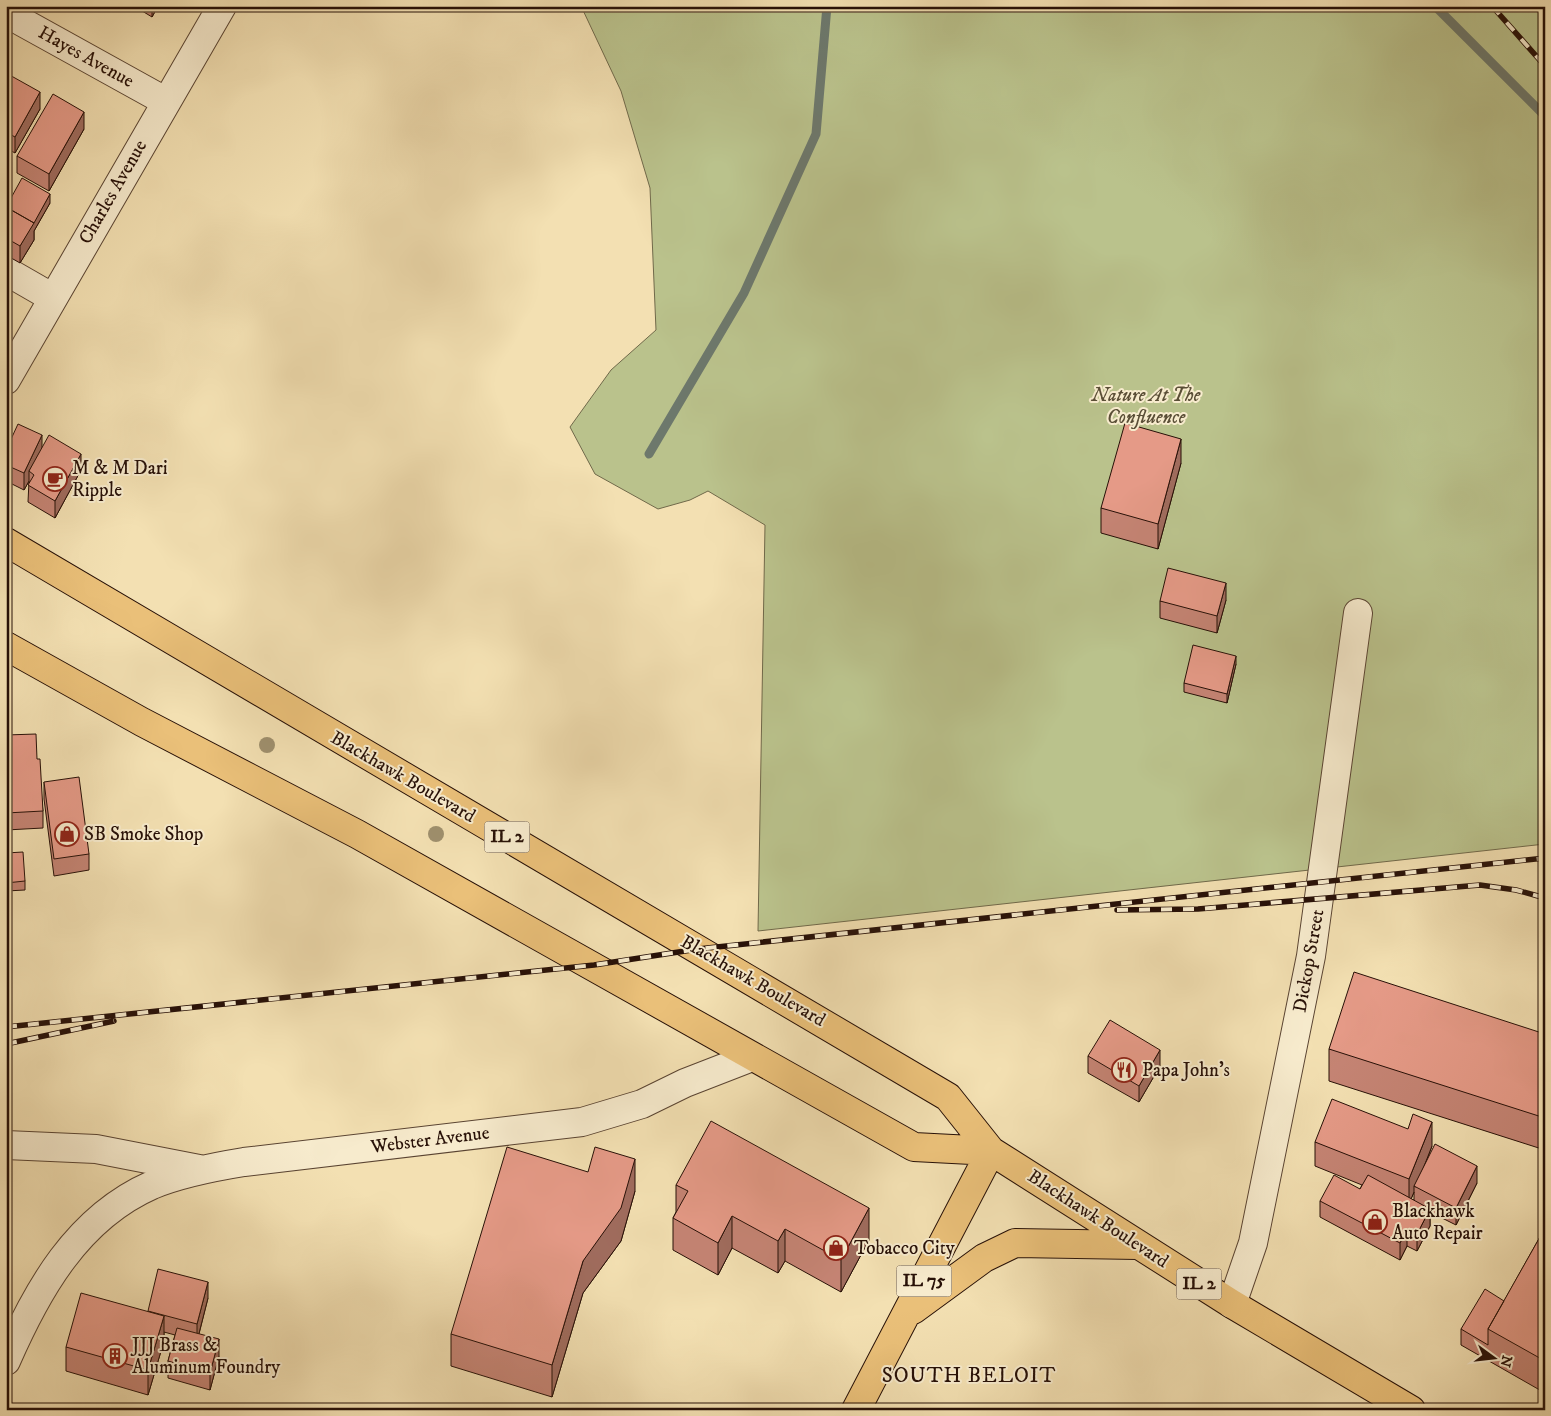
<svg xmlns="http://www.w3.org/2000/svg" width="1551" height="1416" font-family="'IM FELL DW Pica',serif">
<rect width="100%" height="100%" fill="#f3e0b2"/>
<filter id="stains"><feTurbulence type="fractalNoise" baseFrequency=".004" numOctaves="4"/><feColorMatrix values="0 0 0 0 .2 0 0 0 0 .09 0 0 0 0 .02 0 0 0 .5 -.17"/></filter>
<radialGradient id="worn" r=".72"><stop offset=".6" stop-color="#630" stop-opacity="0"/><stop offset="1" stop-color="#630" stop-opacity=".3"/></radialGradient>
<path fill="#bac28c" stroke="#70694a" d="M581,6H1545V844L758,931L765,525L708,491L690,500L658,509L595,474L570,427L611,370L656,330L650,188L621,91Z"/>
<g fill="none" stroke-linecap="round" stroke-linejoin="round">
<path stroke="#6d786c" stroke-width="9" d="M1435,6L1545,116
M649,454L744,293L816,134L827,6"/>
<defs>
<path id="minor" d="M6,13L165,101
M6,271L53,298
M6,380L222,6
M6,1145L96,1149L199,1169
M1232,1304L1253,1243L1311,956L1358,613
M6,1361C37,1290 77,1218 152,1185C181,1173 213,1167 244,1162L582,1122L642,1104L685,1083L752,1057"/>
<path id="major" d="M6,542L948,1097L991,1151L1232,1304L1411,1410
M6,646L142,722L357,834L914,1147L991,1151
M913,1310L984,1258L1015,1243L1137,1245
M856,1410L991,1151"/>
</defs>
<use href="#minor" stroke="#5a4432" stroke-width="30"/>
<use href="#major" stroke="#271007" stroke-width="30"/>
<use href="#minor" stroke="#f7ebcd" stroke-width="28"/>
<use href="#major" stroke="#eac079" stroke-width="28"/>
<defs>
<path id="rail" d="M1492,6L1545,66
M1117,910L1198,909L1480,885L1516,890L1545,898
M6,1027L594,965L698,949L1545,858
M6,1044L114,1021"/>
</defs>
<use href="#rail" stroke="#271007" stroke-width="5.5"/>
<use href="#rail" stroke="#f7ebcd" stroke-width="4" stroke-dasharray="11" stroke-linecap="butt"/>
</g>
<g fill="#9f906e">
<circle cx="267" cy="745" r="8"/>
<circle cx="436" cy="834" r="8"/>
</g>
<path fill="#c58474" stroke="#271007" fill-rule="evenodd" d="M134,6H158L152,17Z
M6,73L40,109L15,153L6,148Z
M84,129L49,191L17,173V156Z
M50,203L34,231V240L20,263L6,255V205Z
M42,448L81,470L55,518L28,502L29,481L24,490L6,481V450Z
M1181,463L1158,549L1101,533V508Z
M1226,600L1217,633L1160,618V601Z
M1236,664L1227,703L1184,692V683Z
M6,735L37,759L43,811V828L6,830Z
M44,782L89,854V870L54,876L44,799Z
M6,853L25,881V890L6,891Z
M1545,1034V1150L1329,1081V1049Z
M1088,1056L1160,1066L1139,1102L1088,1073Z
M1315,1142L1432,1146L1424,1167L1477,1183L1456,1225L1430,1212V1226L1417,1251L1407,1246L1400,1260L1320,1217V1201L1360,1189L1362,1185L1315,1166ZM1414,1192V1200L1411,1199Z
M676,1185L869,1240L841,1292L785,1261L778,1273L732,1248L718,1275L673,1250V1218L676,1212Z
M635,1191L621,1241L583,1293L552,1397L451,1366V1334Z
M1545,1228V1393L1461,1345V1329L1504,1301Z
M208,1298L199,1334L219,1356L210,1390L168,1378V1361L175,1335L164,1332V1341L148,1395L66,1371V1347L148,1312Z"/>
<path fill="#a06c5e" stroke="#271007" d="M152,6H158L152,17Z
M40,92V109L15,153V137Z
M84,112V129L49,191V174Z
M50,194V203L34,231V240L20,263V246Z
M42,435V452L29,471V481L24,490V473Z
M1181,439V463L1158,549V524Z
M81,454V470L55,518V501Z
M1226,583V600L1217,633V616Z
M1236,656V664L1227,703V694Z
M1160,1050V1066L1139,1102V1086Z
M1432,1122V1146L1416,1187L1414,1186V1192L1409,1204V1179Z
M635,1159V1191L621,1241L583,1293L552,1397V1365L583,1261Z
M1477,1166V1183L1456,1225V1208Z
M869,1208V1240L841,1292V1260Z
M1430,1209V1226L1417,1251V1234Z
M732,1216V1248L718,1275V1243Z
M785,1229V1261L778,1273V1241Z
M1407,1229V1246L1400,1260V1243Z
M208,1282V1298L197,1341V1324Z
M164,1316V1341L148,1395V1370Z
M219,1339V1356L210,1390V1373Z"/>
<path fill="#e59a87" stroke="#271007" d="M6,73L40,92L15,137L6,132Z
M53,94L84,112L49,174L17,156Z
M22,178L50,194L34,223L6,207Z
M6,207L34,223L20,246L6,238Z
M1125,423L1181,439L1158,524L1101,508Z
M18,424L42,435L24,473L6,465V450Z
M49,435L81,454L55,501L28,485L34,475L29,471Z
M1168,568L1226,583L1217,616L1160,601Z
M1193,645L1236,656L1227,694L1184,683Z
M36,734L37,759H40L43,811L6,813V735Z
M79,777L89,854L54,859L44,782Z
M23,852L25,881L6,883V853Z
M1354,972L1545,1034V1118L1329,1049Z
M1110,1020L1160,1050L1139,1086L1088,1056Z
M1332,1099L1408,1129L1413,1114L1432,1122L1409,1179L1315,1142Z
M711,1121L869,1208L841,1260L785,1229L778,1241L732,1216L718,1243L673,1218L688,1191L676,1185Z
M1435,1144L1477,1166L1456,1208L1414,1186Z
M507,1147L588,1172L595,1147L635,1159L621,1208L583,1261L552,1365L451,1334Z
M1334,1175L1360,1189L1368,1175L1430,1209L1417,1234L1407,1229L1400,1243L1320,1201Z
M1545,1228V1361L1488,1329Z
M158,1269L208,1282L197,1324L148,1311Z
M1485,1289L1504,1301L1488,1329V1345L1461,1329Z
M81,1293L164,1316L148,1370L66,1347Z
M177,1328L219,1339L210,1373L168,1361Z
M585,1405L593,1410H582Z
M251,1407L261,1410H250Z"/>
<defs>
<symbol id="cafe-ring" viewBox="-11 -11 22 22"><circle r="9.5" fill="#f7ebcd" stroke="#8f2418" stroke-width="1.5"/><path d="M-5.5-4.5H6V0H3Q3 3.5 0 3.5H-2.5Q-5.5 3.5-5.5 0ZM3-3.2v2h1.7v-2ZM-6 4.5H4V6H-6Z" fill="#8f2418"/></symbol>
<symbol id="shop-ring" viewBox="-11 -11 22 22"><circle r="9.5" fill="#f7ebcd" stroke="#8f2418" stroke-width="1.5"/><path d="M-5-2.5h2.3a2.7 3.5 0 0 1 5.4 0H5L5.5 6h-11ZM-1.5-2.5h3a1.5 2.3 0 0 0-3 0Z" fill="#8f2418"/></symbol>
<symbol id="restaurant-ring" viewBox="-11 -11 22 22"><circle r="9.5" fill="#f7ebcd" stroke="#8f2418" stroke-width="1.5"/><path d="M-5-6h1v4h1v-4h1v4h1v-4h1v5L-1.5 .5V6h-2V.5L-5-1ZM5-6V6H3V1.5H1.5Q1.5-4 5-6Z" fill="#8f2418"/></symbol>
<symbol id="building-ring" viewBox="-11 -11 22 22"><circle r="9.5" fill="#f7ebcd" stroke="#8f2418" stroke-width="1.5"/><path d="M-4-6H4V6H1V3H-1V6H-4ZM-2.5-4.3h1.7v1.8h-1.7ZM.8-4.3h1.7v1.8H.8ZM-2.5-1h1.7V.8h-1.7ZM.8-1h1.7V.8H.8Z" fill="#8f2418"/></symbol>
</defs>
<g fill-rule="evenodd">
<use href="#cafe-ring" x="41" y="465" width="28" height="28"/>
<use href="#shop-ring" x="53" y="820" width="28" height="28"/>
<use href="#restaurant-ring" x="1110" y="1056" width="28" height="28"/>
<use href="#shop-ring" x="1361" y="1208" width="28" height="28"/>
<use href="#shop-ring" x="822" y="1234" width="28" height="28"/>
<use href="#building-ring" x="101" y="1342" width="28" height="28"/>
</g>
<g text-anchor="middle" dominant-baseline="central" stroke-width="4" stroke-linejoin="round" paint-order="stroke">
<g fill="#f7ebcd" stroke="#655242" stroke-width="1">
<rect x="484.5" y="821.5" width="45" height="31" rx="4"/>
<rect x="896.5" y="1265.5" width="55" height="31" rx="4"/>
<rect x="1176.5" y="1268.5" width="45" height="31" rx="4"/>
</g>
<g font-size="18" font-weight="bold" fill="#271007">
<text x="507" y="837">IL 2</text>
<text x="924" y="1281">IL 75</text>
<text x="1199" y="1284">IL 2</text>
</g>
<g font-size="19" fill="#271007" stroke="#f7ebcd">
<text transform="translate(86 57) rotate(29)">Hayes Avenue</text>
<text transform="translate(113 192) rotate(-60)">Charles Avenue</text>
<text transform="translate(403 777) rotate(30)">Blackhawk Boulevard</text>
<text transform="translate(1309 961) rotate(-80)">Dickop Street</text>
<text transform="translate(753 981) rotate(30)">Blackhawk Boulevard</text>
<text transform="translate(430 1140) rotate(-7)">Webster Avenue</text>
<text transform="translate(1098 1219) rotate(33)">Blackhawk Boulevard</text>
</g>
<g font-size="19" font-style="italic" fill="#5a4e36" stroke="#f7ebcd">
<text x="1146" y="395">Nature At The<tspan x="1146" dy="22">Confluence</tspan></text>
</g>
<g font-size="19" fill="#271007" stroke="#f7ebcd" text-anchor="start">
<text x="72" y="468">M &amp; M Dari<tspan x="72" dy="22">Ripple</tspan></text>
<text x="84" y="834">SB Smoke Shop</text>
<text x="1142" y="1070">Papa John's</text>
<text x="1392" y="1211">Blackhawk<tspan x="1392" dy="22">Auto Repair</tspan></text>
<text x="854" y="1248">Tobacco City</text>
<text x="132" y="1345">JJJ Brass &amp;<tspan x="132" dy="22">Aluminum Foundry</tspan></text>
</g>
<g font-size="21" letter-spacing="1" fill="#271007" stroke="#f7ebcd">
<text x="969" y="1376">SOUTH BELOIT</text>
</g>
</g>
<rect width="1551" height="1416" fill="none" stroke="#f3e0b2" stroke-width="25"/>
<rect x="8" y="8" width="1536" height="1401" fill="none" stroke="#271007" stroke-width="2.5"/>
<rect x="12" y="12" width="1526" height="1391" fill="none" stroke="#271007"/>
<g transform="translate(1494 1358) rotate(105)" stroke="#f7ebcd" stroke-width="4" paint-order="stroke">
<path d="M0-4L9 19L0 12L-9 19Z" fill="#271007"/>
<text y="-8" font-size="14" font-weight="bold" text-anchor="middle" fill="#271007">N</text>
</g>
<rect width="100%" height="100%" filter="url(#stains)"/>
<rect width="100%" height="100%" fill="url(#worn)"/>
</svg>
